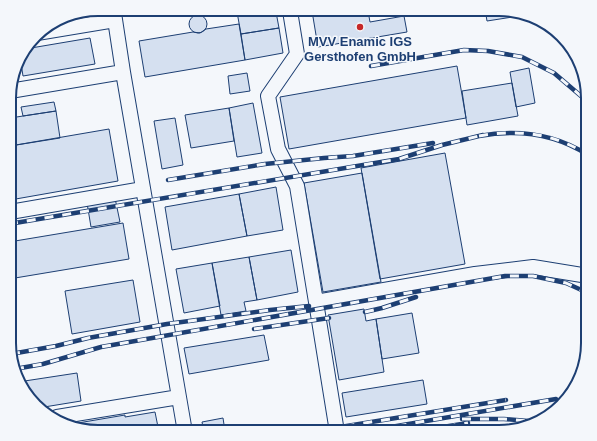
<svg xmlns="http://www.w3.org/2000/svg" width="597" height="441" font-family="Arial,sans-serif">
<rect width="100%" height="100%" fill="#f4f7fb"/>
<path fill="#d5e0f0" stroke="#1d3f73" d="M485,9H505L519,15V16L487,21Z
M312,11H368L370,22L404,16L407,32L318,47Z
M237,12H276L279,28L241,34Z
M189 24a9 9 0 1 1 18 0a9 9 0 1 1-18 0Z
M239,24L245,60L145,77L139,41L193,32L200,33L206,29Z
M279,28L283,53L245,60L241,34Z
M90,38L95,64L23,76L20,57L21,54L25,49Z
M457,66L466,118L289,149L280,97Z
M529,68L535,103L516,107L510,72Z
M247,73L250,91L230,94L228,76Z
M512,83L518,116L467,125L462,91Z
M54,102L56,111L23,116L21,107Z
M253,103L262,153L237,157L229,108Z
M229,108L234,141L191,148L185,115Z
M56,111L60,138L10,146V118Z
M175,118L183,165L162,169L154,121Z
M109,129L118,181L10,200V146Z
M445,153L465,264L380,279L361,168Z
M362,173L381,282L323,292L304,183Z
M276,187L283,230L247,236L239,194Z
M239,194L247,236L172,250L165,207Z
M115,198L120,222L91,227L87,203Z
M123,223L129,259L9,279V242Z
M291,250L298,292L257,300L249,257Z
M249,257L257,300L244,302L246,311L221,315L212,263Z
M212,263L220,306L184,313L176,269Z
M133,280L140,322L72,334L65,291Z
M364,309L366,321L376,319L384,372L339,380L328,315Z
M9,310H10L15,340L9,341Z
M412,313L419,353L382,359L376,319Z
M264,335L269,360L189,374L184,348Z
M77,373L81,401L38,408L18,382Z
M423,380L427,404L346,417L342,393Z
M155,412L159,432H92L72,424L125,415V417Z
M223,418L225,431L220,432H204L202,422Z"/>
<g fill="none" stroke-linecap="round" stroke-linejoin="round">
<defs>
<path id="minor" d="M290,11L297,54L268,96L278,149L297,186L316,302L475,274L533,267L588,276
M114,13L123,72L185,432
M37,33L115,20
M10,91L123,72
M10,212L143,189
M316,302L337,432
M57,417L179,397"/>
</defs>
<use href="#minor" stroke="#1d3f73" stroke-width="16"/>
<use href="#minor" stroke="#f4f7fb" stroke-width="14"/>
<defs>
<path id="rail" d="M371,66L464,50L488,51L522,57L554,73L588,102
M479,136C518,129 554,133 588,155
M168,180L265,164L324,158L353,156L433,143
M9,224L399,159L442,145L483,135
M365,312L382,308L416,297
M254,329L329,318
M11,354L56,346L88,338L167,324L270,310L309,306
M15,369L43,364L101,347L505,276H533L566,283L588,293
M462,419H504L539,422
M310,432L506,400
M344,432L385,428L556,399
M411,432L468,423"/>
</defs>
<use href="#rail" stroke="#1d3f73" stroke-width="4.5"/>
<use href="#rail" stroke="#f4f7fb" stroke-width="3" stroke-dasharray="9" stroke-linecap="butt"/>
</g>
<circle fill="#c62828" stroke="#f4f7fb" stroke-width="1.5" cx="360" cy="27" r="4"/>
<g text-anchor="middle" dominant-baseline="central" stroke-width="3" stroke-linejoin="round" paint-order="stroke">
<g font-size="13" font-weight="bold" fill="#1d3f73" stroke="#f4f7fb">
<text x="360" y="41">MVV Enamic IGS<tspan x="360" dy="15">Gersthofen GmbH</tspan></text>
</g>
</g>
<path d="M0 0H597V441H0ZM98 16H499A82 82 0 0 1 581 98V343A82 82 0 0 1 499 425H98A82 82 0 0 1 16 343V98A82 82 0 0 1 98 16Z" fill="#f4f7fb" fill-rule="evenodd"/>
<path fill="none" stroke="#1d3f73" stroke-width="2" d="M98 16H499A82 82 0 0 1 581 98V343A82 82 0 0 1 499 425H98A82 82 0 0 1 16 343V98A82 82 0 0 1 98 16Z"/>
</svg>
